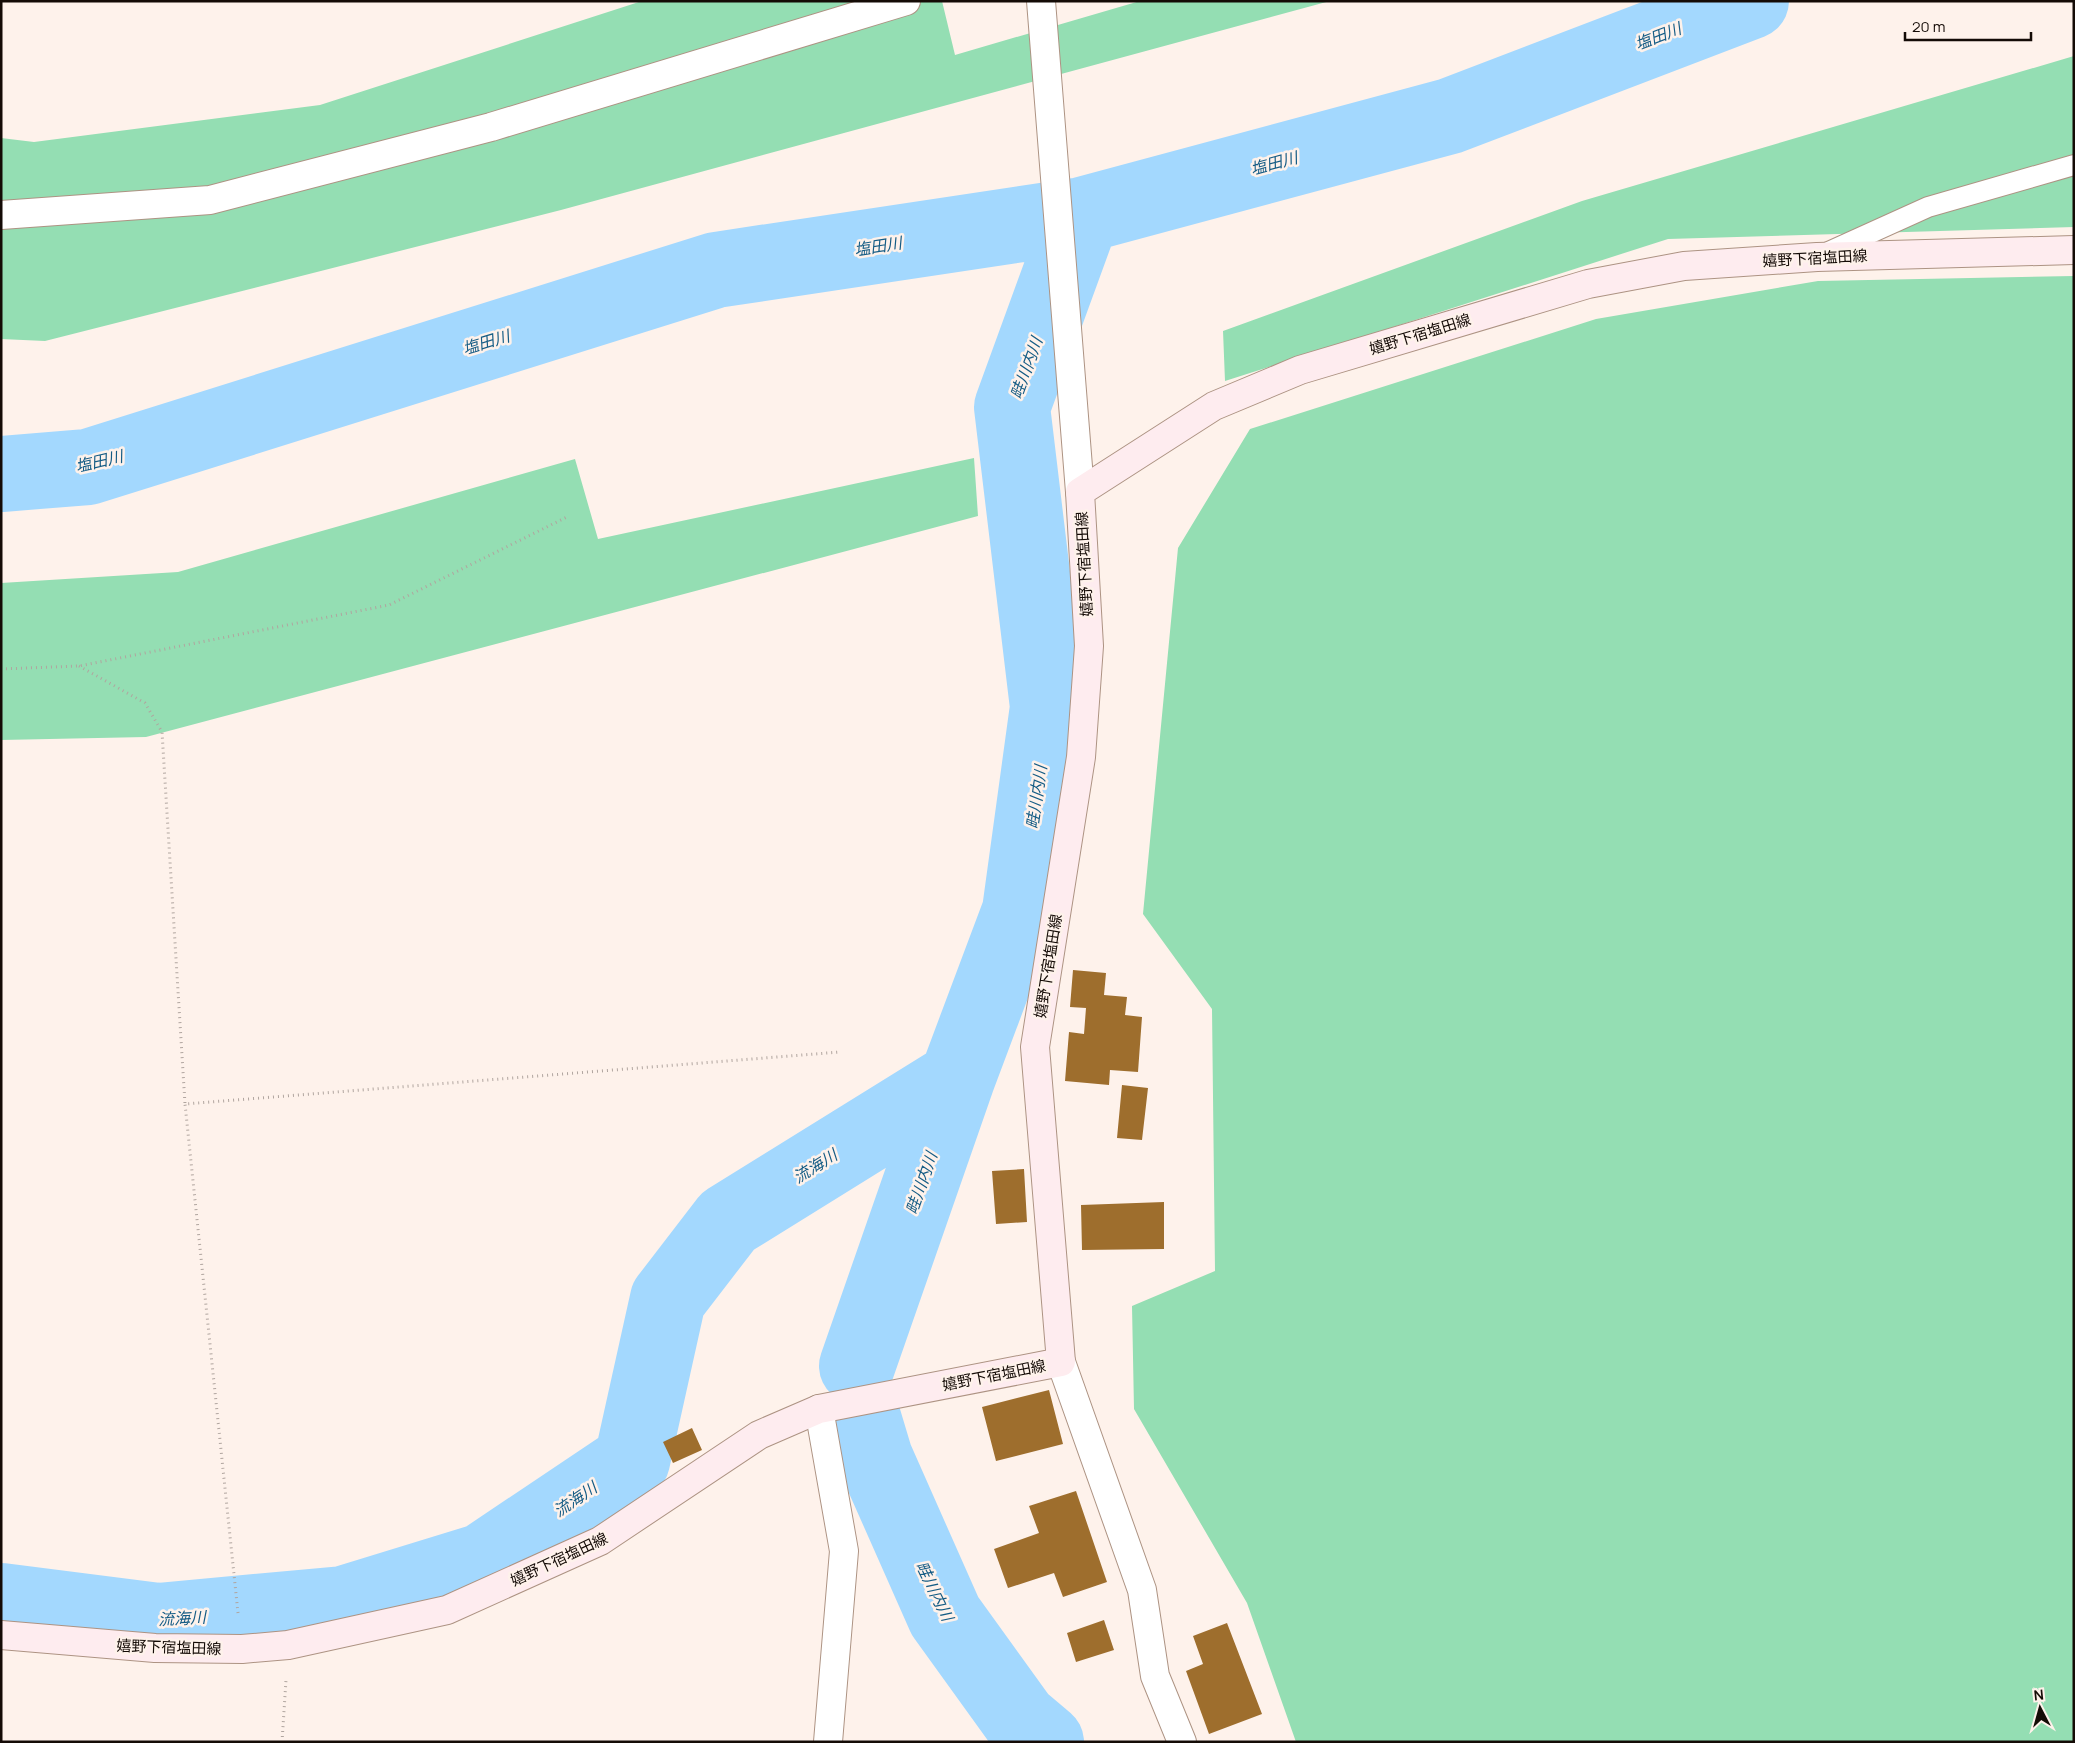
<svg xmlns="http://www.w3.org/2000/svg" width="2075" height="1743" font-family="Manrope,'Noto Sans JP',sans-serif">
<rect width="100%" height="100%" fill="#fef2eb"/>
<path fill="#94deb3" d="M642,1H942L955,55L1140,1H1330L561,210L45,341L1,339V138L34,142L320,105Z
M2074,56V227L1668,239L1225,381L1223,331L1582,201Z
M2074,276V1742H1296L1247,1603L1134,1409L1132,1306L1215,1271L1212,1009L1143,914L1178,548L1250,429L1596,319L1818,281Z
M974,458L978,516L146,737L1,740V583L178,572L575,459L598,539Z"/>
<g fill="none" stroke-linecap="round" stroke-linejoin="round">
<path stroke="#a3d8fe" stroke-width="76" d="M1,474L88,467L716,270L1082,215L1450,116L1751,1
M857,1366L957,1079L1020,911L1048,707L1012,407L1082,215
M863,1418L875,1458L945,1616L1020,1720L1046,1742
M1,1601L158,1621L343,1604L483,1561L632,1461L668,1299L728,1221L957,1079"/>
</g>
<path fill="#9e6e2d" d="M1073,970L1106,973L1104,995L1127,997L1125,1015L1142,1017L1138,1072L1110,1070L1109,1085L1065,1081L1069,1032L1084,1034L1086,1008L1070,1007Z
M1122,1085L1148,1088L1142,1140L1117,1138Z
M1024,1169L1027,1222L996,1224L992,1171Z
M1164,1202V1249L1082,1250L1081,1205Z
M1049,1390L1063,1444L996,1461L982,1407Z
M692,1428L702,1450L673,1463L663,1442Z
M1076,1491L1107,1582L1063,1597L1054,1573L1008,1588L994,1549L1039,1533L1029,1506Z
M1104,1620L1114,1650L1076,1662L1067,1633Z
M1227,1623L1262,1714L1209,1734L1186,1671L1203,1664L1193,1636Z"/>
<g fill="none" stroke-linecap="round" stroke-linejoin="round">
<defs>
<path id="service" d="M1824,254L1928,207L2074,165"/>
<path id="minor" d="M1,215L210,200L491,127L906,1
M1061,1362L1142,1590L1155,1676L1182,1742
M819,1409L844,1551L828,1742"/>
<path id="tertiary" d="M1041,1L1080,492"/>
<path id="secondary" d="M1,1635L155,1648L242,1649L288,1645L447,1610L600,1541L759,1435L819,1409L1061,1362L1035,1047L1081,757L1089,646L1080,492L1214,406L1300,370L1588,284L1684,266L1817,257L2074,250"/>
</defs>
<use href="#service" stroke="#ad9383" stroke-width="22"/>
<use href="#minor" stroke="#ad9383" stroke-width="30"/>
<use href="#tertiary" stroke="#ad9383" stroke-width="30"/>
<use href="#secondary" stroke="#ad9383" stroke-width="30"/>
<path stroke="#b0a59f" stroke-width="3" stroke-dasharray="1 4" stroke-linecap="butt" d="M79,666L145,703L162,732L185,1104
M1,669L79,666L389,605L569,516
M238,1613L185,1104L840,1052
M282,1742L286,1680"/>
<use href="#service" stroke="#fff" stroke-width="20"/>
<use href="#minor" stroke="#fff" stroke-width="28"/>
<use href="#tertiary" stroke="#fff" stroke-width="28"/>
<use href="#secondary" stroke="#feecef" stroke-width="28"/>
</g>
<g text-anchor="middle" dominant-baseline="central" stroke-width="5" stroke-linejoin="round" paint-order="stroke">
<g font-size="15" fill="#140b06" stroke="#fef2eb">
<text transform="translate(1815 258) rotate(-3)">嬉野下宿塩田線</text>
<text transform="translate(1420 334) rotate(-17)">嬉野下宿塩田線</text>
<text transform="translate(1084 564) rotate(-93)">嬉野下宿塩田線</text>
<text transform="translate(1048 966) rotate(-81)">嬉野下宿塩田線</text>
<text transform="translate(994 1375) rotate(-11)">嬉野下宿塩田線</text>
<text transform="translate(559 1559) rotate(-25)">嬉野下宿塩田線</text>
<text transform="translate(169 1647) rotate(2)">嬉野下宿塩田線</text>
</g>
<g font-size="16" font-style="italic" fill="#155c85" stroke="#fef2eb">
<text transform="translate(1658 36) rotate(-21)">塩田川</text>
<text transform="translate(1274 163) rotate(-15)">塩田川</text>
<text transform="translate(878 246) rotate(-9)">塩田川</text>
<text transform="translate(486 342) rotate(-17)">塩田川</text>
<text transform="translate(1026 368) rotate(-70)">畦川内川</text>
<text transform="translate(99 461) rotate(-13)">塩田川</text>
<text transform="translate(1036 797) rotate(-82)">畦川内川</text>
<text transform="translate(815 1166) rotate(-32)">流海川</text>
<text transform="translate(921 1183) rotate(-71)">畦川内川</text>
<text transform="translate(575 1499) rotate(-34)">流海川</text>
<text transform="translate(935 1591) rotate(64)">畦川内川</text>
<text transform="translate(182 1618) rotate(-3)">流海川</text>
</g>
</g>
<rect width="2075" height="1743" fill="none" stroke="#140b06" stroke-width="5"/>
<g transform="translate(2040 1708) rotate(354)" stroke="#fef2eb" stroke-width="4" paint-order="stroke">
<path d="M0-4L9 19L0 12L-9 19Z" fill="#140b06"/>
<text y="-8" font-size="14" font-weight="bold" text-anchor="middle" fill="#140b06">N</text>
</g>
<path d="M1905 32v8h126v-8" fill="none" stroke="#140b06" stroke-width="2.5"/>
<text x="1912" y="32" font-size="15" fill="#140b06" stroke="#fef2eb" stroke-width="4" paint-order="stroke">20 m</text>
</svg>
